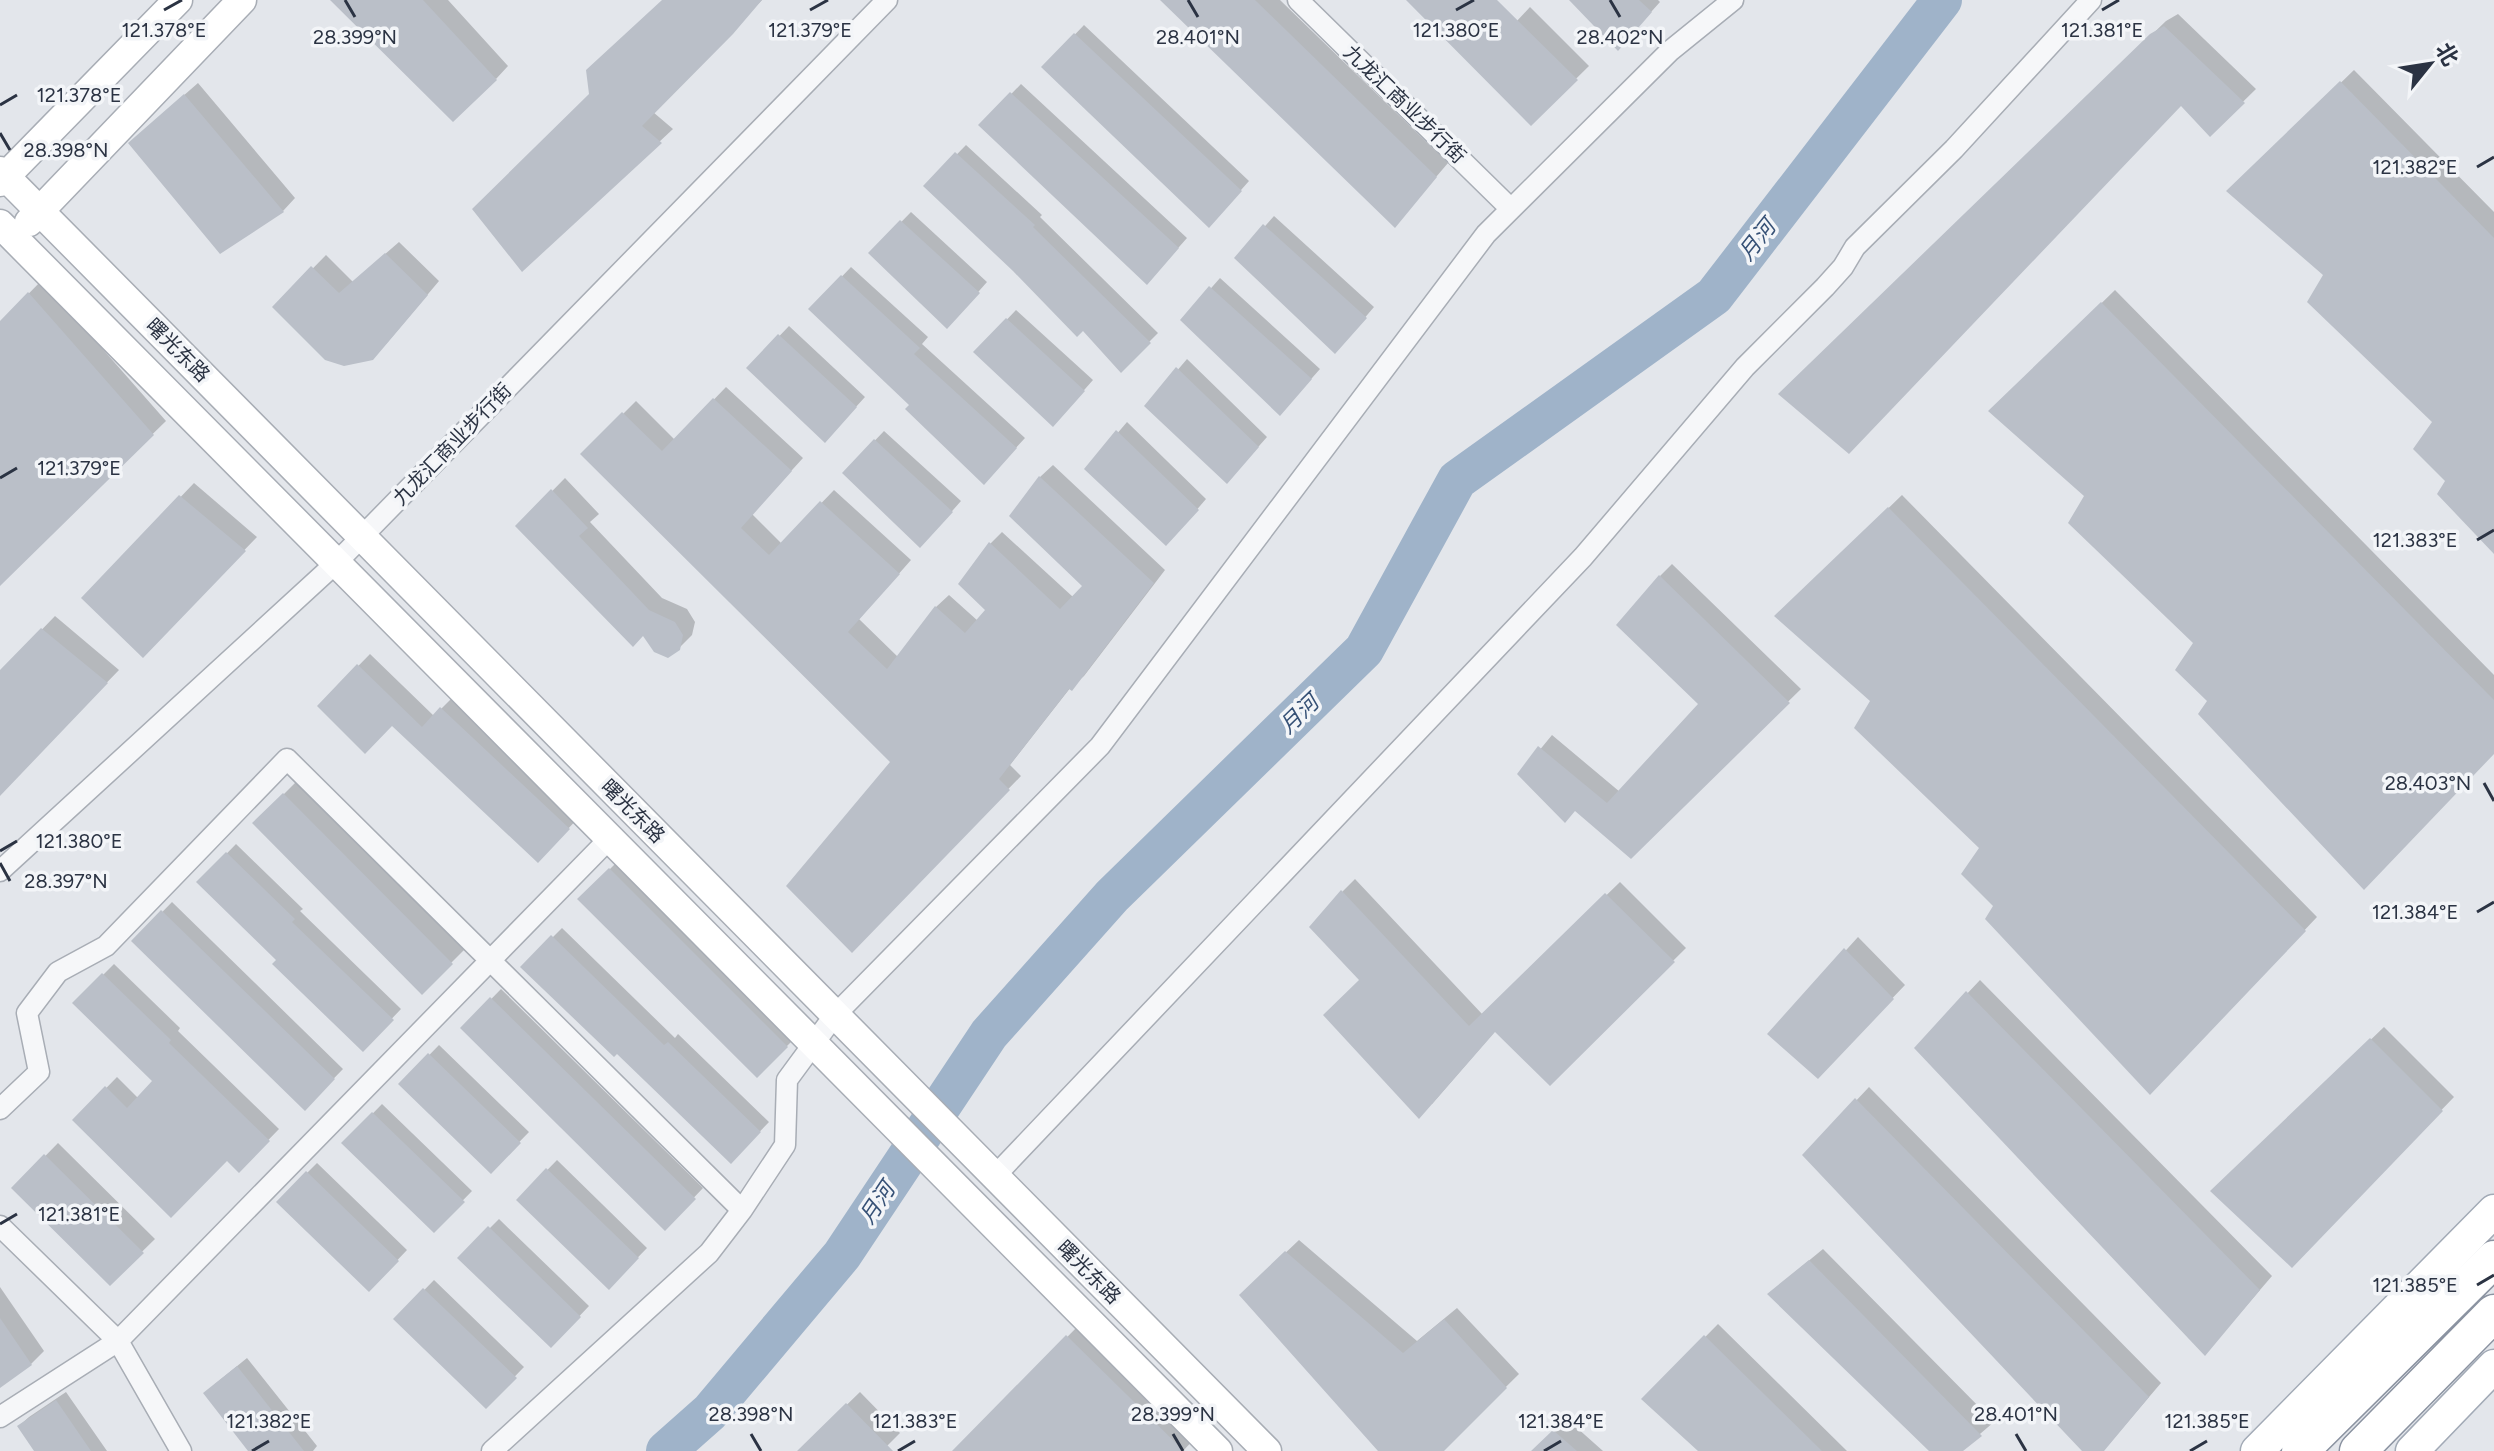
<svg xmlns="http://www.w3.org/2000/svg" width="2494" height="1451" font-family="Figtree,'Noto Sans SC',sans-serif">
<rect width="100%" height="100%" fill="#e3e6eb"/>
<path fill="#0003" d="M333,0H448L508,66L496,79Z
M664,0H762L653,112L673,129L522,270L591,95Z
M1163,0H1280L1448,163L1395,225Z
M1572,0H1658L1660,2L1627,39Z
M1530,7L1589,66L1531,123L1475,66Z
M2178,14L2256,89L2210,134L2181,103L1781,394L2166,21Z
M1084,25L1249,181L1218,216L1044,67Z
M2354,70L2494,212V551L2448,480L2434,422L2325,275L2229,191Z
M198,83L295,198L283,211L143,131Z
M1021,84L1187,238L1156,273L981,125Z
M966,145L1042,215L1040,217L1158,333L1121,370L1083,328L1014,270L926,186Z
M911,212L987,282L956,317L871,253Z
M1274,216L1374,307L1344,342L1237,258Z
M399,242L439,281L386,344L275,307L326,255L353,282Z
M851,267L928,337L922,344L1025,438L994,472L912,405L811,309Z
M1220,278L1320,369L1289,404L1183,320Z
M42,280L166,421L0,583V323Z
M2115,290L2494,675V751L2196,643L2087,495L1991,411Z
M1016,310L1093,380L1062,415L976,352Z
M789,326L865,397L834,431L749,368Z
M1187,359L1267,437L1236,472L1147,406Z
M726,387L803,458L752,514L782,544L834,490L911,560L859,619L898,657L936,607L949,595L978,621L988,610L990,544L1002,532L1073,597L1084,586L1011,516L1040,477L1053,465L1165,570L1084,676L1071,687L1010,765L1021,776L852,950L892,762L583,454L636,401L675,440Z
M1127,422L1206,499L1176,534L1087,469Z
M884,431L961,501L930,536L844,473Z
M565,478L599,514L590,522L662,598L687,609L695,622L692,635L679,648L644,633L518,526Z
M194,483L257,537L143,655L84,598Z
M1902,495L2317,917L2163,1080L1996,905L1982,847L1873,700L1777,616Z
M1672,564L1801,689L1631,856L1576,809L1520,774L1552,735L1620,792L1700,704L1660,576Z
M55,616L119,670L5,788L0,783V673Z
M370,654L434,716L453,697L580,816L538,861L392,723L319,706Z
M297,781L464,950L422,992L255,823Z
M236,844L303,909L300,911L401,1009L363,1049L279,960L199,882Z
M623,856L800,1033L757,1076L580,899Z
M1355,879L1483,1015L1620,882L1686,948L1550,1083L1496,1030L1432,1104L1362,980L1342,892Z
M172,902L343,1069L305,1108L134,941Z
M562,928L675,1038L678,1034L769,1122L731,1161L617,1051L523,967Z
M1858,937L1905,985L1818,1076L1770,1034Z
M114,964L180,1028L178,1031L279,1129L239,1170L227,1158L75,1120L117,1077L139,1099L155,1081L75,1003Z
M1980,980L2272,1276L2217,1340L1916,1048Z
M501,989L703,1188L665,1228L463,1028Z
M2384,1027L2454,1097L2292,1265L2213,1191Z
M439,1045L529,1132L491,1171L401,1084Z
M1869,1087L2161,1383L2103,1451H2085L1805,1155Z
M382,1104L472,1191L434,1230L344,1143Z
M58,1143L155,1239L110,1283L14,1188Z
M557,1160L647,1248L609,1287L518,1200Z
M317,1163L407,1250L369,1290L278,1202Z
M499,1219L589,1306L551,1346L460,1258Z
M1299,1240L1417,1341L1457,1308L1519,1374L1441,1451H1381L1241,1295Z
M1823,1249L1994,1422L1960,1451H1932L1783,1282Z
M434,1280L524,1367L486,1406L396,1319Z
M0,1287L44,1351L31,1364L0,1386Z
M1080,1324L1196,1437L1183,1451H955Z
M1718,1324L1847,1451H1701L1644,1399Z
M247,1358L317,1446L313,1451H251L215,1384Z
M66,1392L107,1451H36L19,1426L29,1417Z
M860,1392L900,1433L882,1451H799Z
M1567,1419L1603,1451H1533Z"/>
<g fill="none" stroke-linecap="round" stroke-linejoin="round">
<path stroke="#9fb3c9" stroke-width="40" d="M666,1451L710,1412L842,1255L989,1034L1112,896L1364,650L1457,480L1714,296L1942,0"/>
</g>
<path fill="#babfc8" d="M330,0H423L497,80L453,122Z
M662,0H762L733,34L642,126L662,143L522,272L472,209L589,94L586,70Z
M1160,0H1255L1437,177L1395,228Z
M1406,0H1497L1578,80L1531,126Z
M1569,0H1639L1652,12L1618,51Z
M2164,26L2245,103L2210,137L2181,106L1849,454L1778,394L2150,34Z
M1074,33L1242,191L1209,228L1041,67Z
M2340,81L2494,238V554L2437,494L2445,481L2413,449L2432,422L2307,302L2323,275L2226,191Z
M1010,92L1179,248L1147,285L978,125Z
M184,94L284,212L220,254L128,143Z
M955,152L1035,225L1033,227L1151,343L1121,373L1083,331L1077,337L1013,271L923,186Z
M900,220L980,293L947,329L868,253Z
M1263,224L1367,318L1335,354L1234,258Z
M385,253L428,295L373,360L344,366L325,360L272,307L311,266L339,293Z
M841,275L920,348L914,354L1017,448L984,485L905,409L909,405L808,309Z
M1209,286L1312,379L1280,416L1180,320Z
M28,292L154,435L0,586V321Z
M2101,302L2494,700V754L2364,890L2198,714L2207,701L2175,670L2193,643L2068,523L2084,496L1988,411Z
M1006,318L1085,391L1053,427L973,352Z
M778,334L857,407L825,443L746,368Z
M1176,367L1259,447L1227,484L1144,406Z
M713,398L792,471L741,528L769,555L820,501L900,574L848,632L887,669L935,606L965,633L985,610L958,584L989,542L1060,609L1082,586L1009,516L1039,476L1154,583L1072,691L1069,689L999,779L1010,790L852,953L786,886L890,762L580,454L622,412L662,451Z
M1116,430L1199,510L1166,546L1084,469Z
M874,439L953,512L920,548L842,473Z
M551,489L588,528L579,536L649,610L675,622L683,635L680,650L668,658L654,652L643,636L633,647L515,526Z
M179,495L246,551L143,658L81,598Z
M1888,507L2306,931L2150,1095L1985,919L1993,906L1961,874L1979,848L1854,728L1870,701L1774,616Z
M1659,575L1790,703L1631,859L1575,811L1565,823L1517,774L1538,746L1607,803L1698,704L1616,625Z
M41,628L108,683L0,796V670Z
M357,664L422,727L440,707L570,829L538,863L392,726L365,754L317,706Z
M283,793L453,964L422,995L252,823Z
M226,852L295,919L292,922L394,1020L363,1052L272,964L276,960L196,882Z
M609,868L788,1047L757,1078L577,899Z
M1341,890L1469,1026L1605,893L1675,962L1550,1086L1495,1032L1419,1119L1323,1015L1359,980L1309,927Z
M161,910L335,1079L305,1111L131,941Z
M551,935L664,1045L668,1042L761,1132L731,1164L617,1054L614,1057L520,967Z
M1844,948L1894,999L1818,1079L1767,1034Z
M102,973L171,1040L169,1043L270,1141L239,1173L227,1161L171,1218L72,1120L105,1086L127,1108L152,1081L72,1003Z
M1966,991L2260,1290L2205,1356L1914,1048Z
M490,997L696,1199L665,1231L460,1028Z
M2370,1038L2443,1111L2292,1268L2210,1191Z
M428,1053L521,1143L491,1174L398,1084Z
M1855,1098L2149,1397L2104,1451H2082L1802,1155Z
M372,1112L465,1202L434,1233L341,1143Z
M44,1154L144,1253L110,1286L11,1188Z
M546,1168L639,1258L609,1290L516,1200Z
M306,1171L399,1261L369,1292L276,1202Z
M488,1226L581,1317L551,1348L457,1258Z
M1285,1251L1403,1353L1444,1319L1507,1388L1444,1451H1378L1239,1295Z
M1809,1260L1982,1436L1963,1451H1929L1767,1294Z
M423,1288L517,1378L486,1409L393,1319Z
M0,1318L32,1365L0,1388Z
M1066,1335L1184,1451H952Z
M1704,1335L1822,1451H1698L1641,1399Z
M237,1366L304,1451H248L203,1393Z
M56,1400L91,1451H34L17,1426Z
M846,1403L893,1451H797Z
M1553,1430L1577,1451H1531Z"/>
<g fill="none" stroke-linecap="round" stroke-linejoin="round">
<defs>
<path id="street" d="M1298,0L1511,209
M0,871L337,562L887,0
M0,1109L39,1072L27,1013L58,972L106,946L287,759L742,1210
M994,1177L1583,557L1745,367L1825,287L1843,267L1855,247L1954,149L2091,0
M0,1226L118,1341L181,1451
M0,1417L118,1341L611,837
M492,1451L709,1253L742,1210L785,1145L787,1080L834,1016L1100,746L1486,234L1670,51L1733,0"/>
<path id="secondary" d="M0,171L1267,1451
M0,182L178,0
M29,222L242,0
M0,224L1218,1451"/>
<path id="primary" d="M2257,1451L2494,1211
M2412,1451L2494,1366"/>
<path id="highway" d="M2300,1451L2494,1259
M2358,1451L2494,1313"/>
</defs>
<use href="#street" stroke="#a8adb5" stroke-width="23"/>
<use href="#secondary" stroke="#a8adb5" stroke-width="31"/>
<use href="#primary" stroke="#a2aab6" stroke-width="35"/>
<use href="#highway" stroke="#8b93a1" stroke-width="39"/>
<use href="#street" stroke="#f6f7f9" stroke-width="20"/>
<use href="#secondary" stroke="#fff" stroke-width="28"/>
<use href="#primary" stroke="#fff" stroke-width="32"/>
<use href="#highway" stroke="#fff" stroke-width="36"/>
</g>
<path fill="none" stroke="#2b3343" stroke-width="3" d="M345,0L355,17M1188,0L1198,17M1610,0L1620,17M164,10L182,0M810,10L828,0M1456,10L1474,0M2102,10L2119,0M0,105L17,95M0,133L10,150M2477,167L2494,157M0,478L17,468M2477,540L2494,530M2484,783L2494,801M0,851L17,841M0,863L10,881M2477,912L2494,902M0,1224L17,1214M2477,1285L2494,1275M751,1434L761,1451M1173,1434L1183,1451M2016,1434L2026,1451M252,1451L269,1441M898,1451L915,1441M1544,1451L1561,1441M2190,1451L2207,1441"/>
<g text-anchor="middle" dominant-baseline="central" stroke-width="7" stroke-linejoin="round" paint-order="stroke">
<g font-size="20" fill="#2b3343" stroke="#f3f5f8">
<text transform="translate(1405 104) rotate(44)">九龙汇商业步行街</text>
<text transform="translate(178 350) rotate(45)">曙光东路</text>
<text transform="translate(452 444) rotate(-46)">九龙汇商业步行街</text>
<text transform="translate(633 811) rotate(45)">曙光东路</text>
<text transform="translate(1089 1272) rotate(45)">曙光东路</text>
</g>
<g font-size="22" font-style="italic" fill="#365176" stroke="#f3f5f8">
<text transform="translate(1757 240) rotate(-52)">月河</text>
<text transform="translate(1299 714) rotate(-44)">月河</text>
<text transform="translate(877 1203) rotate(-56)">月河</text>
</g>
</g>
<g font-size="20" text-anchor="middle" fill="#2b3343" stroke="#f3f5f8" stroke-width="7" stroke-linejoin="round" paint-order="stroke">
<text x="164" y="37">121.378°E</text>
<text x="1456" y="37">121.380°E</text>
<text x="810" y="37">121.379°E</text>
<text x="2102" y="37">121.381°E</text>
<text x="355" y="44">28.399°N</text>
<text x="1198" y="44">28.401°N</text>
<text x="1620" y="44">28.402°N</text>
<text x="79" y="102">121.378°E</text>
<text x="66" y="157">28.398°N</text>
<text x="2415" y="174">121.382°E</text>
<text x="79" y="475">121.379°E</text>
<text x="2415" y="547">121.383°E</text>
<text x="2428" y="790">28.403°N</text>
<text x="79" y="848">121.380°E</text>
<text x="66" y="888">28.397°N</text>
<text x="2415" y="919">121.384°E</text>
<text x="79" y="1221">121.381°E</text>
<text x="2415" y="1292">121.385°E</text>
<text x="751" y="1421">28.398°N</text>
<text x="1173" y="1421">28.399°N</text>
<text x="2016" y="1421">28.401°N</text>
<text x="269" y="1428">121.382°E</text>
<text x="915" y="1428">121.383°E</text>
<text x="1561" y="1428">121.384°E</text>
<text x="2207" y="1428">121.385°E</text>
</g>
<g transform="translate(2430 64) rotate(60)" stroke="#f3f5f8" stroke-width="6" paint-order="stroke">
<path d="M0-6L14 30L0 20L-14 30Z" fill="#2b3343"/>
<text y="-12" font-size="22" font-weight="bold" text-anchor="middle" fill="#2b3343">北</text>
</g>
</svg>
